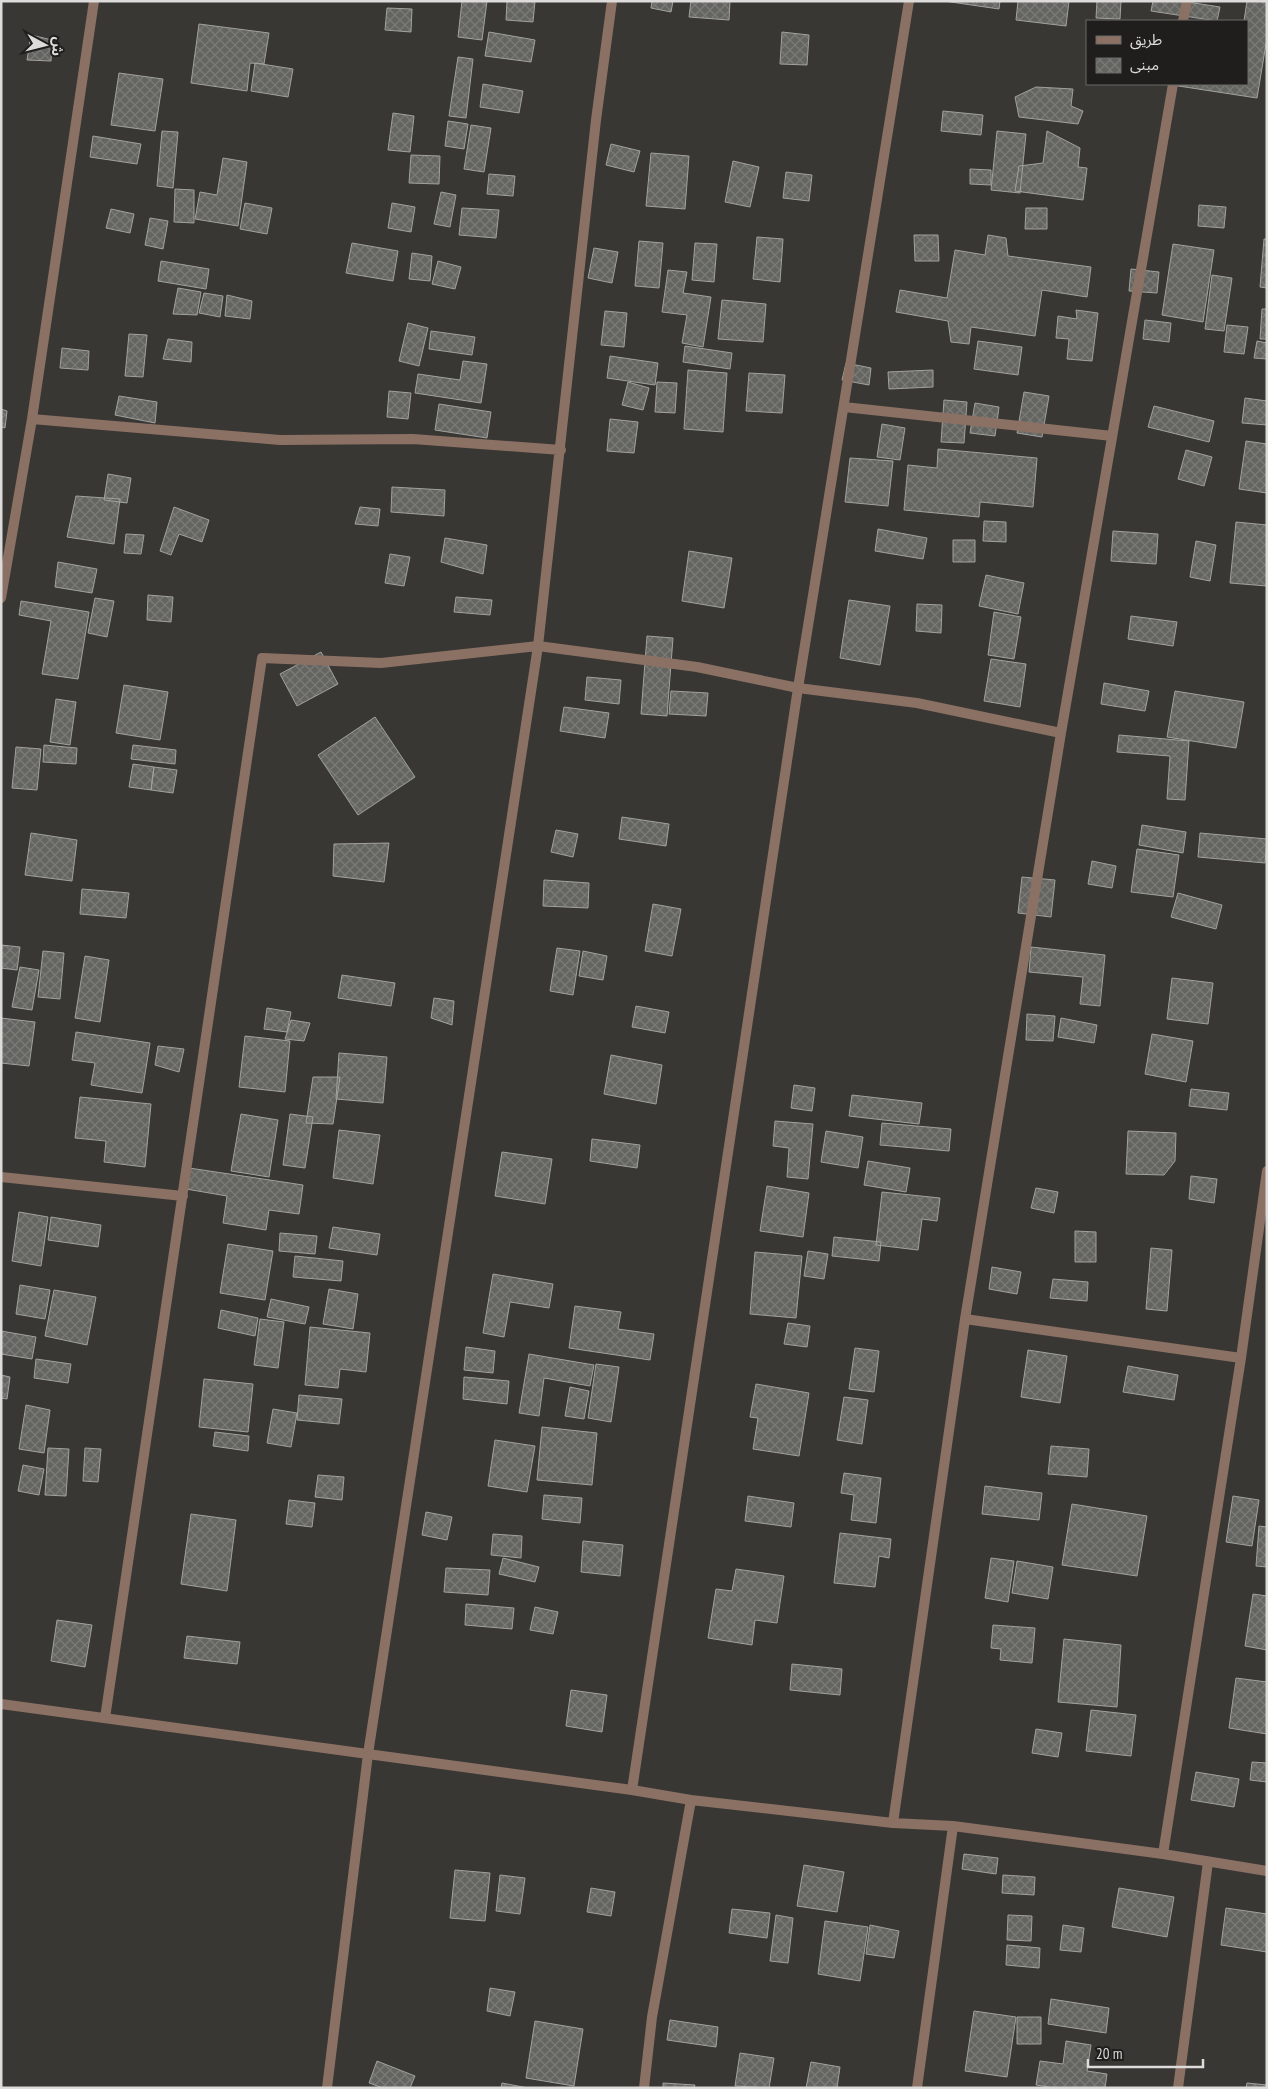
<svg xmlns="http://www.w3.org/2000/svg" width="1268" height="2089" font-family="'PT Sans Narrow','Noto Sans Arabic',sans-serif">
<defs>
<pattern id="building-cross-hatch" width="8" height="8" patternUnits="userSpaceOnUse" patternTransform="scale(1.25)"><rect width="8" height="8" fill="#646461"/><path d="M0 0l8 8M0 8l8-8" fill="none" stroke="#7a7a77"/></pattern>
</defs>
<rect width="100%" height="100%" fill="#393734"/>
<path fill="url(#building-cross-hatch)" stroke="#a1a19d" d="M462,1H487L482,40L458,37Z
M507,1H535L533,22L506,20Z
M652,1H673L671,12L651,8Z
M691,1H730L729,20L689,17Z
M944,1H1000L999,9Z
M1018,1H1069L1066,26L1016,20Z
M1097,1H1121L1120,19L1096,18Z
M1153,1H1181L1220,7L1217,21L1151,11Z
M1247,1L1267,2V38L1257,98L1172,85L1247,84V21H1244Z
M387,8L412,9L411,32L385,30Z
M199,24L269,33L264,64L250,63L247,91L191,83Z
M489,32L535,40L531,62L485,56Z
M782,32L809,35L807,65L780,64Z
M31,35L52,40L51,61L27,60Z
M458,57L473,59L466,118L449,116Z
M255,63L293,69L288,97L251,91Z
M119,73L163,79L155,131L111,125Z
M483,84L523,91L519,113L480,107Z
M1036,87L1073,89L1071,106L1083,111L1078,124L1019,117L1015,97Z
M943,111L983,115L981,135L941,131Z
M393,113L414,116L410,152L388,150Z
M448,121L468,124L464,149L445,146Z
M471,125L491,128L484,172L464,169Z
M162,131L178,132L173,188L157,186Z
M997,131L1026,134L1020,193L991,190Z
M1047,131L1080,148L1078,167L1087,168L1083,200L1015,191L1019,166L1043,163Z
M93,136L141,144L137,164L90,157Z
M611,144L640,151L634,172L606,165Z
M651,153L689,156L685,209L646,206Z
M411,155L440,156L439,184L409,183Z
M223,158L247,162L238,226L195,219L200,192L217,195Z
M733,161L759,167L750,207L725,202Z
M970,169L991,170V185L970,184Z
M786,172L812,175L809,201L783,198Z
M489,174L515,176L513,196L487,194Z
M175,189L194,190V223L174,222Z
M441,192L456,195L450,227L434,224Z
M245,203L272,208L267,234L240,229Z
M392,203L415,207L411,232L388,228Z
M1199,205L1226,207L1224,228L1198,226Z
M462,208L499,210L496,238L459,235Z
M1026,208H1047V229H1025Z
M111,209L134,214L130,233L106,228Z
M150,218L168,221L163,249L145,245Z
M914,235H938L939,261H915Z
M988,235L1006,238L1008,256L1091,267L1087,297L1042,290L1035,336L971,327L969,344L951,342L948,321L896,312L900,290L947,298L955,250L985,255Z
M757,237L783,239L780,282L753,279Z
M1264,239H1267V288L1260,287Z
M639,241L663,243L659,288L635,286Z
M352,243L398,251L393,281L346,273Z
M695,243L717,244L714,282L692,280Z
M1173,244L1214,250L1203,322L1162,315Z
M594,248L618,252L612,283L588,278Z
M412,253L432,256L430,281L409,279Z
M161,261L209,269L206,289L158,281Z
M438,261L461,267L455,289L432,284Z
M1131,269L1159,272L1157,293L1129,291Z
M668,270L687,272L683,293L711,297L703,347L682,343L687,315L662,312Z
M1212,275L1232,278L1224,331L1205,329Z
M178,288L201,292L197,315L173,314Z
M204,293L223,296L220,317L199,313Z
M227,295L252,301L250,319L225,316Z
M722,300L766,304L763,342L718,339Z
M1262,309H1267V339H1260Z
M1076,310L1098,313L1092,361L1067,359L1069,339L1056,338L1058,316L1077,319Z
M605,311L627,313L624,347L601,345Z
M1145,320L1171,323L1169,342L1143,339Z
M408,323L428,328L419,366L399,361Z
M1227,325L1248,327L1244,354L1224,352Z
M431,331L475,337L472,355L429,349Z
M129,334L147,335L143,377L125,376Z
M168,339L192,342L191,362L163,359Z
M978,341L1022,347L1018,375L974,369Z
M1257,341L1267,343V359L1254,358Z
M685,346L732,353L730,369L683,362Z
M62,348L89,351L88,370L60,368Z
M610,356L658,363L655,385L607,378Z
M463,361L487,364L481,403L415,393L418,374L460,380Z
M846,363L871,368L869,385L842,380Z
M688,370L727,373L723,432L684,429Z
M933,370V387L889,389L888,372Z
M749,373L785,375L782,413L746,411Z
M628,382L649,388L643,410L622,405Z
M657,382L677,383L675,413L655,412Z
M389,391L411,393L408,419L387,417Z
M1024,392L1049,396L1042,437L1017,433Z
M119,396L157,402L155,423L115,415Z
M1245,398L1267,401V425L1242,423Z
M944,400L967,402L964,443L941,442Z
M975,403L999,407L995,436L970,433Z
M439,404L491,412L487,438L435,430Z
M1154,406L1214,421L1209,442L1148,427Z
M1,409L7,411L5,428L1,427Z
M610,419L638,422L634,453L607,451Z
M882,424L905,428L900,460L877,457Z
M1246,441L1267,444V493L1239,489Z
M938,449L1037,458L1033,507L980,502L979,517L904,510L908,465L937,468Z
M1186,450L1212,457L1204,486L1178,479Z
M850,458L893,461L888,506L845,502Z
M108,474L131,478L127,503L104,500Z
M392,487L445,490L444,516L391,512Z
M76,496L120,499L114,544L67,537Z
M174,507L209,520L202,542L179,534L171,555L160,551Z
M360,507L380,509L378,526L355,524Z
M984,521L1006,522V542L983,541Z
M1236,522L1267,525V586L1230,583Z
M878,529L927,538L923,559L875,551Z
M1113,531L1158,534L1156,564L1111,561Z
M126,534L144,535L141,554L124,553Z
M445,538L487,545L483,574L441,562Z
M953,540H975V562H953Z
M1196,541L1216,545L1210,581L1190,577Z
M689,551L732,558L724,608L682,601Z
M390,554L410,557L404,586L385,583Z
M58,562L97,569L92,593L55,587Z
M986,575L1024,583L1018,614L979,606Z
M148,595L173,597L171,622L147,620Z
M456,597L492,600L490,615L454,612Z
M95,598L114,601L107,637L88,633Z
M849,600L890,606L880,665L840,658Z
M21,601L89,612L78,679L42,674L51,621L19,615Z
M917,604L942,605L941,633L916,631Z
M994,612L1021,617L1014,659L988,655Z
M1131,616L1177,622L1173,646L1128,639Z
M647,636L673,638L667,716L641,714Z
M321,652L338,684L297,706L280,674Z
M991,659L1026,664L1020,707L984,701Z
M587,677L621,680L619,704L585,700Z
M1104,683L1149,691L1145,711L1101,704Z
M124,685L168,692L160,740L116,733Z
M671,691L708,693L706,716L669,714Z
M1175,691L1244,702L1236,748L1167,737Z
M56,699L76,702L70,745L50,742Z
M564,707L609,713L605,738L560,731Z
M375,717L415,777L358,815L318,755Z
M1119,735L1189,741L1185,800L1167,799L1170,756L1117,752Z
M44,745L77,748L76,764L43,762Z
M133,745L176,750L175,764L131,759Z
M16,747L41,749L37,790L12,788Z
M133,764L154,767L151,790L129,787Z
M154,767L177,770L173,793L151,790Z
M622,817L669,824L666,846L619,839Z
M1142,825L1186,832L1183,853L1139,845Z
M556,830L578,834L573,857L551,852Z
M31,833L77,840L72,881L25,875Z
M1200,833L1267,839L1265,863L1198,857Z
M389,843L384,882L333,876L334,844Z
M1137,849L1179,855L1173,897L1131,892Z
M1092,861L1116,866L1112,888L1088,884Z
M1022,877L1055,880L1051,917L1018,913Z
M544,880L589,883L588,908L543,906Z
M82,889L129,893L126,918L80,914Z
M1178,893L1222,905L1216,929L1171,917Z
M653,904L681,909L672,956L645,951Z
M1,945L20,947L17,970L1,968Z
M1031,947L1105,955L1100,1006L1080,1004L1083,977L1029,972Z
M557,948L580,951L573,995L550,991Z
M43,951L64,953L60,999L38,997Z
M583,951L607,956L603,980L579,976Z
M85,956L109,960L100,1022L75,1018Z
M20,967L39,970L32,1010L12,1007Z
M342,975L395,983L391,1006L338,998Z
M1172,978L1213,983L1208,1024L1167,1019Z
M434,998L454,1001L452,1025L431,1018Z
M636,1006L669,1012L665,1033L632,1027Z
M267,1008L291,1012L287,1032L264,1029Z
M1027,1014L1055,1016L1053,1041L1026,1040Z
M1,1018L35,1022L29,1066L1,1063Z
M1061,1018L1097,1025L1094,1043L1058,1037Z
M291,1020L310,1023L304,1041L285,1039Z
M76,1032L150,1043L142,1093L91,1085L95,1063L72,1060Z
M1152,1034L1193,1041L1186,1082L1145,1074Z
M245,1036L290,1041L285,1092L239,1087Z
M158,1046L184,1049L179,1072L155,1065Z
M339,1053L387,1057L383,1103L336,1099Z
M611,1055L662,1065L656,1104L604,1094Z
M313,1077H340L333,1124L306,1123Z
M794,1085L815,1088L812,1111L791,1108Z
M1191,1089L1229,1093L1227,1110L1189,1106Z
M852,1095L922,1103L919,1124L849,1116Z
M80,1097L151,1104L145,1167L104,1162L106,1141L75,1138Z
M241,1114L278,1120L269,1177L231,1171Z
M290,1114L313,1117L305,1168L283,1165Z
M775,1121L813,1124L808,1179L787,1177L789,1148L773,1146Z
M882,1123L951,1129L949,1151L880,1145Z
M339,1130L380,1135L373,1184L333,1178Z
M826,1131L863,1137L858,1168L821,1162Z
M1128,1131L1176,1133L1175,1161L1164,1175L1126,1174Z
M592,1139L640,1145L637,1168L590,1161Z
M502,1152L552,1159L545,1204L495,1196Z
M868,1161L910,1168L906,1192L864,1185Z
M189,1168L303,1185L299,1214L269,1210L266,1230L223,1223L227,1196L186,1189Z
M1191,1176L1217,1179L1214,1203L1189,1199Z
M767,1186L809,1193L803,1237L760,1231Z
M1036,1188L1058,1192L1054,1213L1031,1208Z
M882,1192L940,1198L937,1221L922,1219L918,1250L876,1245Z
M19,1212L48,1217L41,1266L12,1261Z
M51,1217L101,1225L98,1247L48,1240Z
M333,1227L380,1234L377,1255L329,1248Z
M1075,1231L1096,1232V1262H1075Z
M280,1233L317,1236L315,1254L279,1251Z
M834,1237L881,1242L879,1261L832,1256Z
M228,1244L273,1251L265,1300L220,1293Z
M1151,1248L1172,1250L1167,1311L1146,1309Z
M808,1251L828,1254L824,1279L804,1276Z
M755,1252L802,1256L796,1318L750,1314Z
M295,1256L343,1261L341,1281L293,1277Z
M992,1267L1021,1272L1017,1294L989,1289Z
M493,1274L553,1284L549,1308L510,1302L504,1337L483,1333Z
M1053,1279L1088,1282L1087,1301L1050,1298Z
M20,1285L50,1290L45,1319L16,1314Z
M329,1289L358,1294L353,1329L323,1324Z
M54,1290L96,1297L87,1345L45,1336Z
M271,1299L309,1307L305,1324L267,1317Z
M575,1306L621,1312L618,1329L654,1334L650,1360L569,1348Z
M221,1310L258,1318L255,1336L218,1328Z
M260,1319L284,1322L278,1368L254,1365Z
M788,1323L810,1326L807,1347L784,1344Z
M310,1327L370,1333L366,1372L340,1369L338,1388L305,1385Z
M1,1331L36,1337L32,1359L1,1354Z
M466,1347L495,1351L493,1373L464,1370Z
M855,1348L879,1351L874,1392L849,1389Z
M1028,1350L1067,1356L1060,1403L1021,1397Z
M529,1354L594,1365L590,1386L544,1378L539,1416L519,1413Z
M36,1359L71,1364L68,1383L34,1378Z
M596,1364L619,1367L611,1422L588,1418Z
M1128,1366L1178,1375L1174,1400L1123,1392Z
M1,1375L10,1377L7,1399L1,1398Z
M464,1377L509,1381L507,1404L463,1399Z
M204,1379L253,1384L248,1432L199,1427Z
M756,1384L809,1393L799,1456L753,1449L758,1418L750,1417Z
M570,1387L589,1391L584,1419L565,1416Z
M299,1395L342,1399L339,1424L297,1420Z
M844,1397L868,1400L862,1444L837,1440Z
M26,1405L50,1410L44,1453L19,1449Z
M273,1409L297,1413L291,1447L267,1443Z
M542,1427L597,1433L592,1485L537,1480Z
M215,1432L249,1436L248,1451L213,1446Z
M495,1440L535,1446L527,1492L488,1486Z
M1051,1446L1089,1449L1087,1477L1048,1474Z
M48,1448L69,1449L66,1496L45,1495Z
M85,1448L101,1449L98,1482L83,1481Z
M23,1465L44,1469L39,1495L18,1491Z
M844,1473L881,1478L876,1523L851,1520L854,1495L841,1493Z
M318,1475L344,1477L342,1500L315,1497Z
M985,1486L1042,1493L1039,1520L982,1514Z
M544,1495L582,1498L580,1523L542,1519Z
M748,1496L794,1503L791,1527L745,1521Z
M1233,1496L1259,1500L1252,1546L1226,1542Z
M289,1500L315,1503L312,1527L286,1524Z
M1072,1504L1147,1516L1137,1576L1062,1565Z
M426,1512L452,1517L447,1540L422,1535Z
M191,1514L236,1520L227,1591L181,1584Z
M1259,1526L1267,1527V1567L1256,1566Z
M840,1533L891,1539L889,1558L879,1556L875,1587L834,1583Z
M493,1534L522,1536L521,1558L491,1555Z
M583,1541L623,1545L620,1576L581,1572Z
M503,1558L539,1567L535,1582L499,1574Z
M991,1558L1014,1561L1008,1602L985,1598Z
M1017,1561L1053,1567L1048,1599L1012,1593Z
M446,1568L490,1570L488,1595L444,1592Z
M736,1569L784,1576L777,1623L755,1620L752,1645L708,1638L716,1589L732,1591Z
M1253,1594L1267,1596V1650L1245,1646Z
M466,1604L514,1608L512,1629L465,1625Z
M535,1607L558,1612L553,1634L530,1630Z
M57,1620L92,1625L85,1667L51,1661Z
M993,1625L1035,1628L1032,1663L1000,1660L1001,1649L991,1648Z
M187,1636L240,1642L237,1664L184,1658Z
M1064,1639L1121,1645L1117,1707L1058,1702Z
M792,1664L842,1669L840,1695L790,1690Z
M1236,1678L1267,1682V1734L1229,1728Z
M571,1690L607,1695L602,1732L566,1726Z
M1091,1710L1136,1715L1131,1756L1086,1751Z
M1036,1729L1062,1733L1058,1757L1032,1753Z
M1252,1762L1267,1763V1782L1250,1780Z
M1196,1772L1239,1779L1234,1807L1191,1800Z
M964,1854L998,1858L996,1874L962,1869Z
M804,1865L844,1872L837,1912L797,1906Z
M455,1870L490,1873L485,1921L450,1918Z
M500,1875L525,1878L520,1914L496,1911Z
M1003,1875L1035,1877L1034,1895L1002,1893Z
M591,1888L615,1892L611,1916L587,1912Z
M1119,1888L1174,1897L1167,1937L1112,1927Z
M1226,1908L1267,1914V1952L1221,1945Z
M732,1909L770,1913L767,1938L729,1933Z
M776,1915L793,1918L788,1963L770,1961Z
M1008,1915L1032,1916L1031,1941L1007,1940Z
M825,1921L868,1927L860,1981L818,1974Z
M870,1925L899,1931L894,1958L866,1954Z
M1063,1925L1084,1928L1081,1952L1060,1950Z
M1007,1945L1040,1948L1039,1968L1006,1965Z
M490,1988L515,1992L510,2016L487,2011Z
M1051,1999L1109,2008L1106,2033L1048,2024Z
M974,2011L1016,2017L1007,2077L965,2071Z
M1017,2017H1041V2044H1017Z
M670,2020L718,2027L716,2047L667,2040Z
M535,2021L583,2029L574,2086L526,2078Z
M1066,2041L1091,2045L1087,2071L1107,2074L1105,2088H1054L1036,2085L1040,2061L1063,2064Z
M740,2053L774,2058L769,2088L735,2086Z
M377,2061L415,2076L410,2088H383L369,2083Z
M811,2062L840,2067L837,2088H806Z
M502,2083L528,2088H501Z
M663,2083L695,2085L694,2088H663Z
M1247,2083L1267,2085V2088H1246Z"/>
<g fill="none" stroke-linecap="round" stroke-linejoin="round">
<path stroke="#8b7164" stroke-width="10" d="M1183,21L1187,1
M844,407L1112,436
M32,419L280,440L413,439L561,450
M1,598L32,419L94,1
M1,1177L183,1196
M965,1319L1241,1358
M1,1704L632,1790L691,1800L893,1823L953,1826L1163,1854L1267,1871
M105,1718L262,658L381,663L538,646L596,120L612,1
M632,1790L798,688L909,1
M893,1823L965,1319L1061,733L1173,84
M1163,1854L1241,1358L1267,1171
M327,2088L368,1754L538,646L697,667L798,688L917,703L1061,733
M644,2088L652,2017L691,1800
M917,2088L953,1826
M1178,2088L1208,1862"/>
</g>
<rect width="1268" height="2089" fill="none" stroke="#dddcda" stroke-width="5"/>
<rect x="1086" y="20" width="162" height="65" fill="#1f1e1d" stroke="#6b6a69"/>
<rect x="1096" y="36" width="25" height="8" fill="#8b7164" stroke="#6b6a69"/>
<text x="1130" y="45" font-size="15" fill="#dddcda">طريق</text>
<rect x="1096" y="58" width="25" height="15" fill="url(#building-cross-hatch)" stroke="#6b6a69"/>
<text x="1130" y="70" font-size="15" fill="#dddcda">مبنى</text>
<g transform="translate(45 45) rotate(97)" stroke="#1f1e1d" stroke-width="4" paint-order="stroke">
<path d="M0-4L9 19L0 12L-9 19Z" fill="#dddcda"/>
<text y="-8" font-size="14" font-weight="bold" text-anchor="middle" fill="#dddcda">ش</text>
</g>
<path d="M1088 2059v8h115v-8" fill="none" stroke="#dddcda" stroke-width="2.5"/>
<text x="1096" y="2059" font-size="15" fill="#dddcda" stroke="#1f1e1d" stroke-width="4" paint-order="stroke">20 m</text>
</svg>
